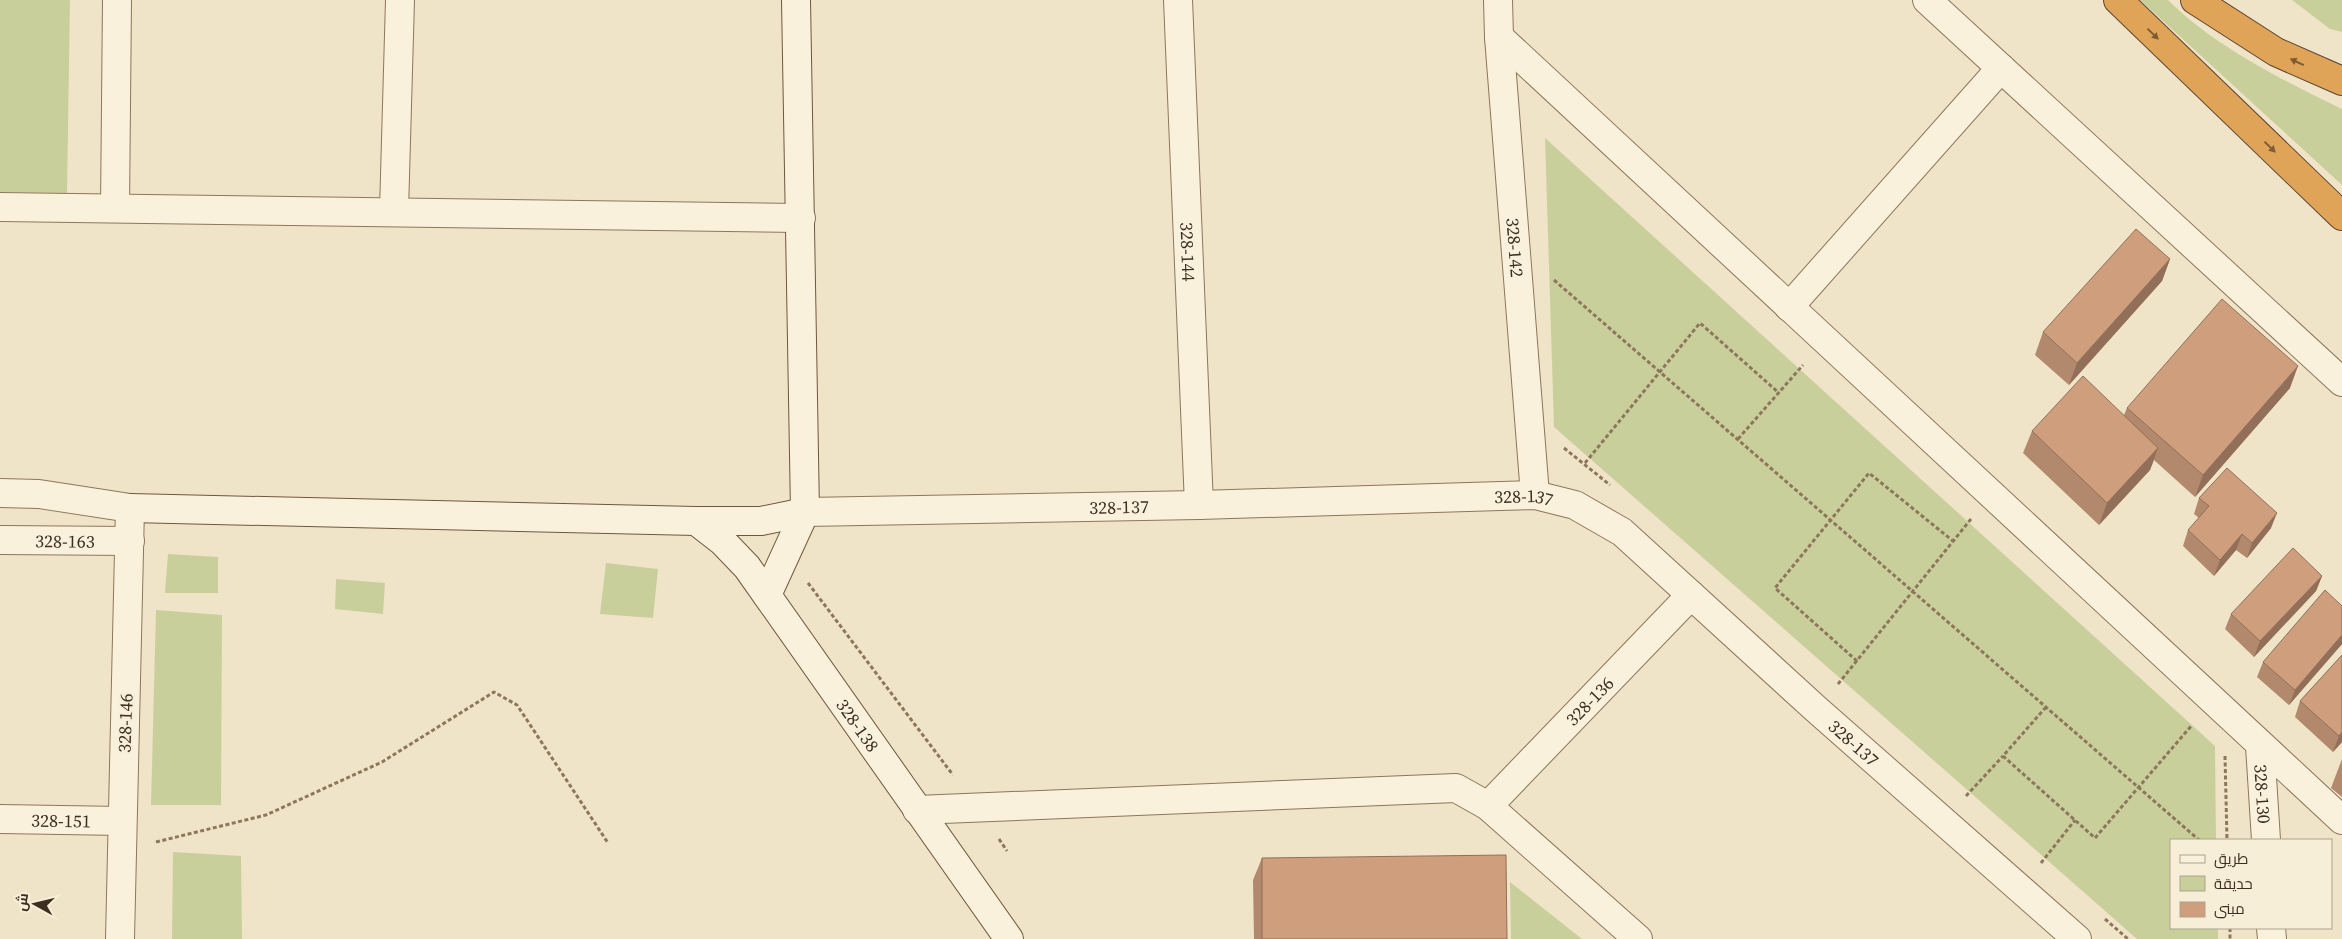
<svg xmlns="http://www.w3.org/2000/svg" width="2342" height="939" font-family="'Source Serif 4',Cairo,serif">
<rect width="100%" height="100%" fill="#f0e4c8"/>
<path fill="#c9cf9b" d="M0,0H70L67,193L0,192Z
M2140,0H2168C2215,47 2283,80 2342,109V185Z
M2292,0H2342V32L2330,29Z
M1545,138L2215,746L2216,840H2171V928H2218V939H2137L1554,427Z
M168,554L218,557V593H165Z
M606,563L658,569L653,618L600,614Z
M336,579L385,583L383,614L335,609Z
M156,610L222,615L221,805H151Z
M173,852L241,856L242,939H172Z
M1510,882L1582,939H1511Z"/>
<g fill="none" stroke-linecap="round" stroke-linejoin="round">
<defs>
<g id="street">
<path id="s1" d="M1178,0L1199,505"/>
<path id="s2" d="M1498,0L1499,37L1535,495"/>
<path d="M1927,0L2342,382"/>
<path d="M1499,37L2342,820"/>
<path d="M0,207L801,218"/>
<path d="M115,208L117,0"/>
<path d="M394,211L400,0"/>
<path d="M1789,307L2001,68"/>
<path d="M0,493L39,494L130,508L120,939"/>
<path id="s3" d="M805,512L1199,505L1535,495L1575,505L1622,532L1816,709L2077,939"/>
<path id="s4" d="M0,540L130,541"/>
<path id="s5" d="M2260,746L2266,840"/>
<path id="s6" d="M1488,806L1691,595"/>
<path d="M917,810L1456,788L1488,806L1638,939"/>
<path id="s7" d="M0,819L122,821"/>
<path d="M2271,928L2272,939"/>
</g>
<g id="secondary">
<path d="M130,508L696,521H761L805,512"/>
<path id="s8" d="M696,521L723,542L747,567L1009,939"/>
<path d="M767,595L805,512L796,0"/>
</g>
<path id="highway" d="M2118,0L2342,216
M2195,0L2276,52L2342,81"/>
</defs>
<use href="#street" stroke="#8d765c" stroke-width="30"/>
<use href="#secondary" stroke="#6f573f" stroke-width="30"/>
<use href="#highway" stroke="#5b4430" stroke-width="30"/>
<path stroke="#8d765c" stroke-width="3" stroke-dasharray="4 2.5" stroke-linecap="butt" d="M1554,280L2199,840
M1738,439L1803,365
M1564,448L1610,485
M1585,463L1700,323L1779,393
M808,583L953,775
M1857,661L1775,588L1869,473L1953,541
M1838,684L1971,519
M2046,707L2003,756L2095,838L2192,725
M2225,756L2227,840
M1966,796L2003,756
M999,839L1007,851
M156,842L266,815L382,762L494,692L517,705L608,843
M2041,863L2075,820
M2105,919L2128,939
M2230,928V939"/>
<use href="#street" stroke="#faf1dc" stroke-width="28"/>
<use href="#secondary" stroke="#faf1dc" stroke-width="28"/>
<use href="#highway" stroke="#e0a458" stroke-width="28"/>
</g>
<path fill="#b2896c" d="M2170,259L2162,281L2069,385L2035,355L2043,332Z
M2290,388L2195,497L2154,460L2150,470L2099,525L2023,453L2032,431L2124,415L2127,408Z
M2199,498L2271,528L2247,558L2236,550L2214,576L2183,546L2188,530L2199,518L2194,514Z
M2322,576L2316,591L2254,657L2225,629L2231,614Z
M2342,606V644L2289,705L2257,677L2263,662Z
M2342,655V742L2333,752L2295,717L2300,701Z
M2342,759V797L2331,788Z
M1262,858L1507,939H1254L1253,880Z"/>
<path fill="#916f58" d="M2170,259L2162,281L2069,385L2077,363Z
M2298,366L2290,388L2195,497L2203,475Z
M2158,448L2150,470L2099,525L2107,503Z
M2277,513L2271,528L2247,558L2252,543Z
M2242,534L2236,550L2214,576L2220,560Z
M2322,576L2316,591L2254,657L2260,641Z
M2342,635V644L2289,705L2295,690Z
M2342,732V742L2333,752L2339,736Z"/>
<path fill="#cf9f7d" stroke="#916f58" d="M2136,229L2170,259L2077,363L2043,332Z
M2222,299L2298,366L2203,475L2127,408Z
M2083,376L2158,448L2107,503L2032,431Z
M2227,468L2277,513L2252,543L2242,534L2220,560L2188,530L2209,506L2199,498Z
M2293,548L2322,576L2260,641L2231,614Z
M2325,590L2342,606V635L2295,690L2263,662Z
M2342,655V732L2339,736L2300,701Z
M1506,855L1507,939H1262V858Z"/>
<defs><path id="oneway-solid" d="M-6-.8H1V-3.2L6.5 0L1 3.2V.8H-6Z" transform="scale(1.25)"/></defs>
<g fill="#7e5d36">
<use href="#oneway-solid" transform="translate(2153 34) rotate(44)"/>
<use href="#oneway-solid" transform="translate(2297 62) rotate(-155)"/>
<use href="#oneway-solid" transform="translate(2270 147) rotate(44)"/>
</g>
<g text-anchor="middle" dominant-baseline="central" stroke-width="4.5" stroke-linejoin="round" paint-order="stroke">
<g font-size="18" fill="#3d2e20" stroke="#f7eed8">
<text stroke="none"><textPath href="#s2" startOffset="248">328-142</textPath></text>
<text stroke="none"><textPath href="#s1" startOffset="252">328-144</textPath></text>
<text stroke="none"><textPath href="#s3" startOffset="719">328-137</textPath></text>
<text stroke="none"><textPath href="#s3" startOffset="314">328-137</textPath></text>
<text stroke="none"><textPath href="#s4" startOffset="65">328-163</textPath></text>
<text stroke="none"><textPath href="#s6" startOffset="146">328-136</textPath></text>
<text transform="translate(125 723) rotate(-88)">328-146</text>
<text stroke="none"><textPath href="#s8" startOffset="262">328-138</textPath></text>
<text stroke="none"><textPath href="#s3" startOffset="1139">328-137</textPath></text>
<text stroke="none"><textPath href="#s5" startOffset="48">328-130</textPath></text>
<text stroke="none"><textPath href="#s7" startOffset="61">328-151</textPath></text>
</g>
</g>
<rect x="2170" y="839" width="162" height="90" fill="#f7eed8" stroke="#ada18e"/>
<rect x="2180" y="855" width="25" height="8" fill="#faf1dc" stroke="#ada18e"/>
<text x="2214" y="864" font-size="15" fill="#3d2e20">طريق</text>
<rect x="2180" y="876" width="25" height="15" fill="#c9cf9b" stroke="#ada18e"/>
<text x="2214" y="889" font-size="15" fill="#3d2e20">حديقة</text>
<rect x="2180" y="902" width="25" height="15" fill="#cf9f7d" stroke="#ada18e"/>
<text x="2214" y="914" font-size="15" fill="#3d2e20">مبنى</text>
<g transform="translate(35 904) rotate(278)" stroke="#f7eed8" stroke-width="4" paint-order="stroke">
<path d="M0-4L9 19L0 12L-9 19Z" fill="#3d2e20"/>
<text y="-8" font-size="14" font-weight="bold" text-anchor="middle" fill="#3d2e20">ش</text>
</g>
</svg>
